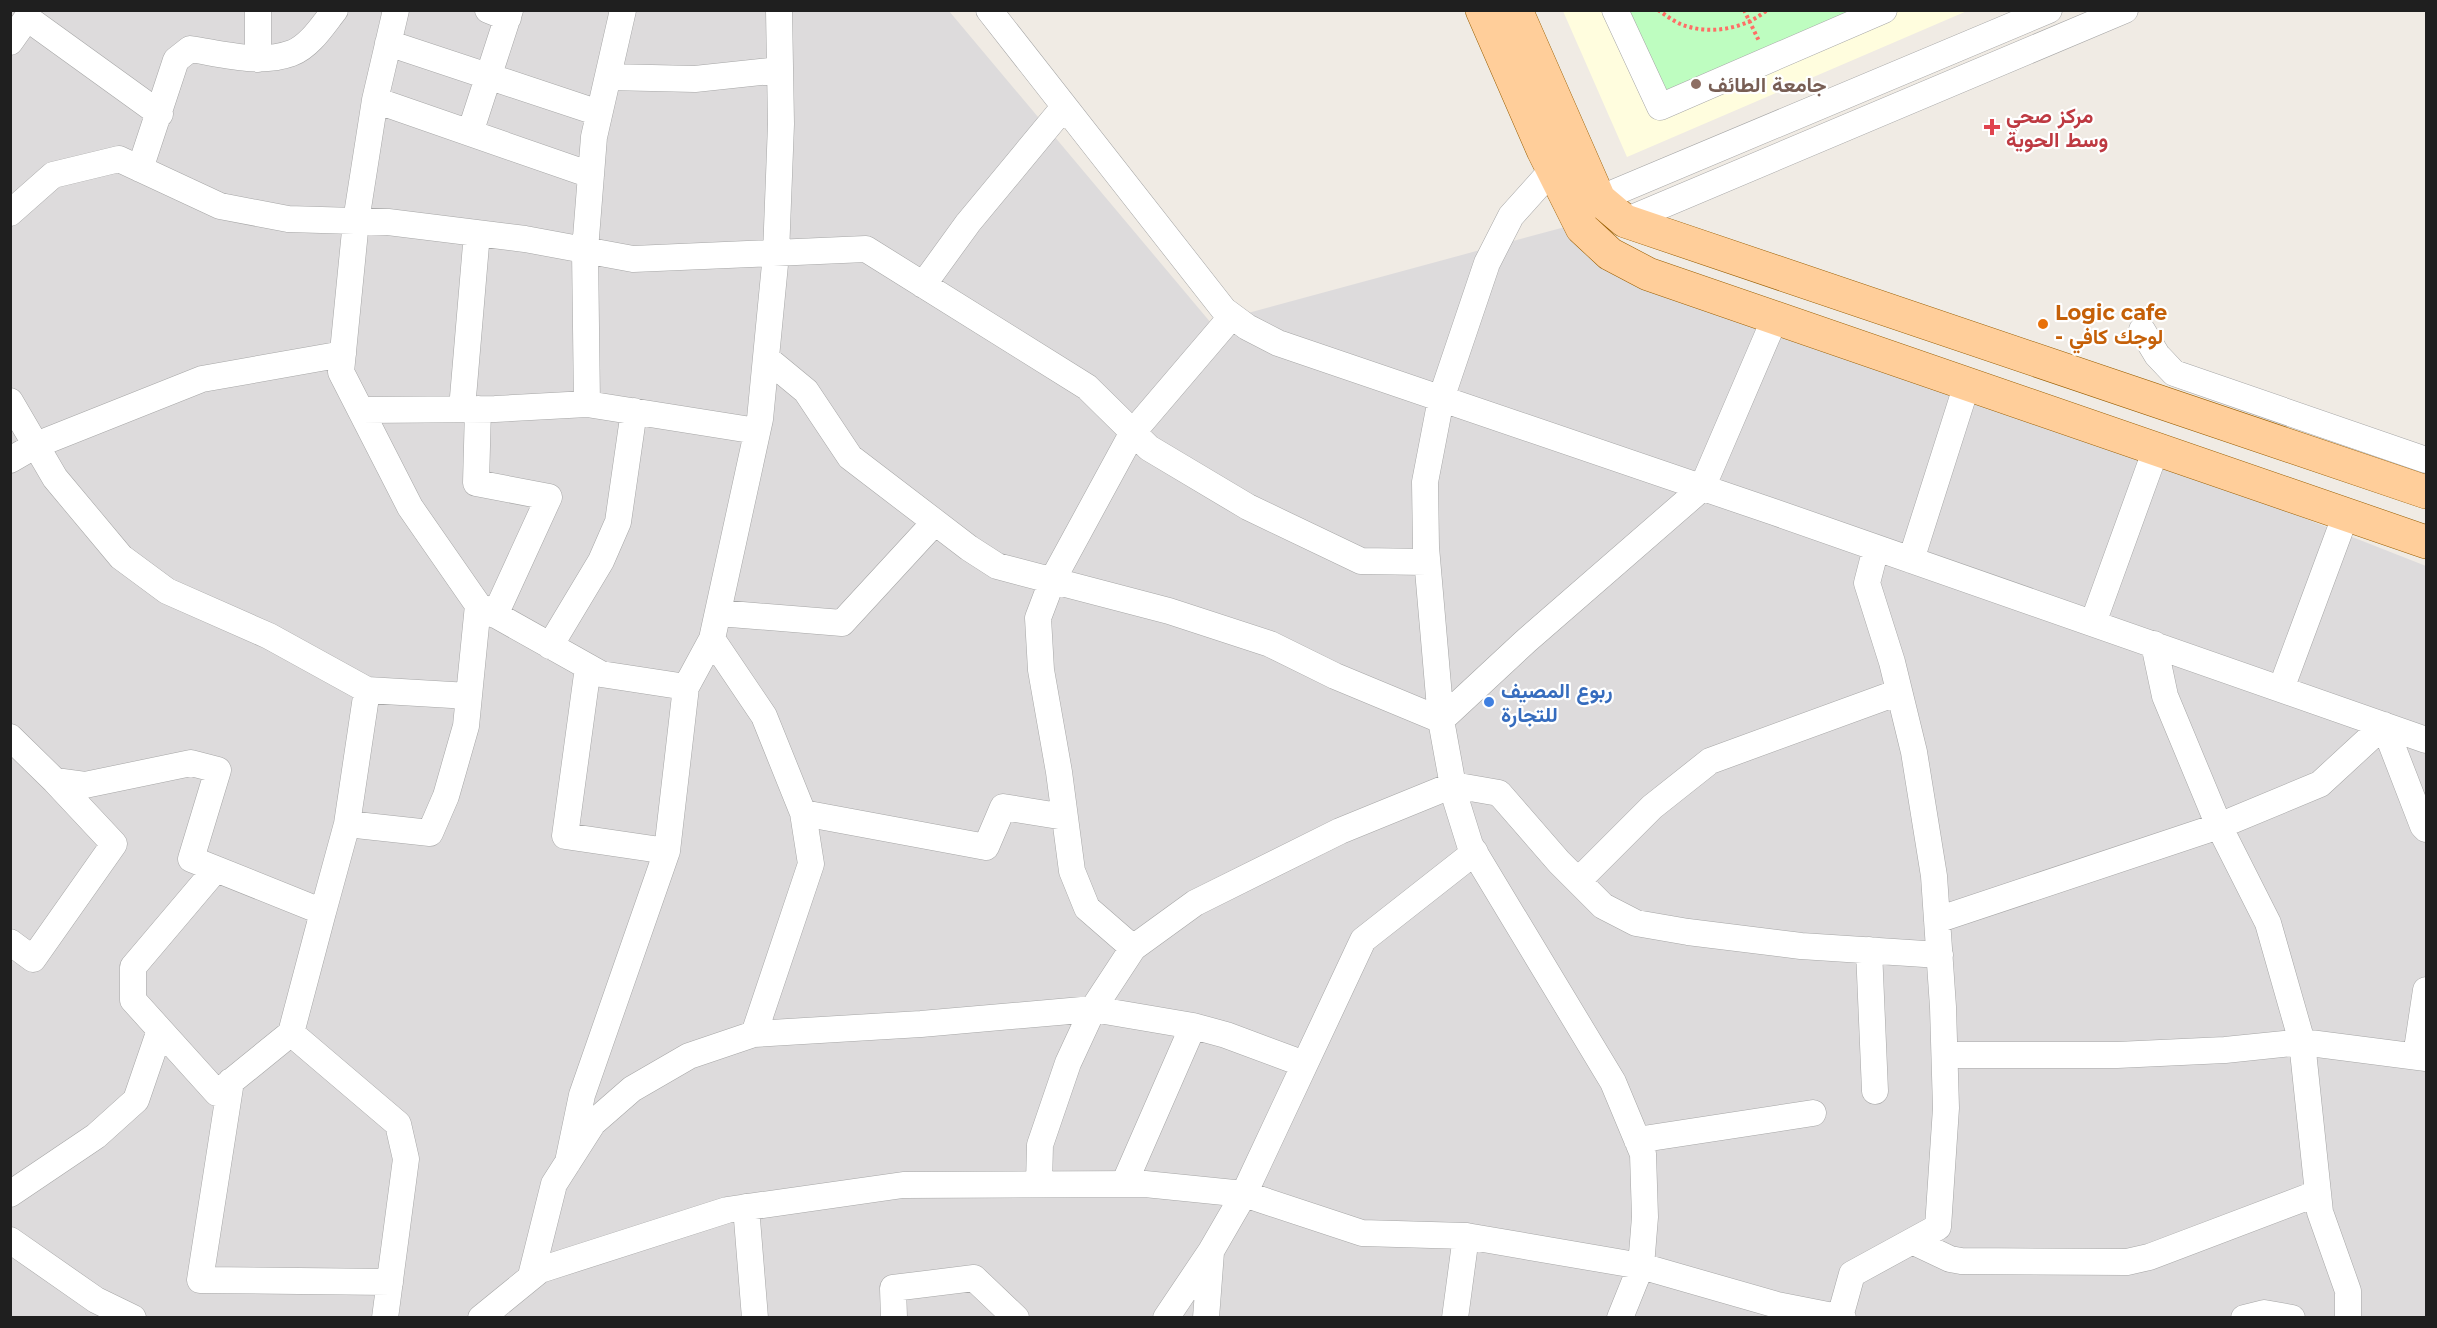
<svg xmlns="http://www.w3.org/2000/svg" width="2437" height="1328" font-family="Montserrat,Vazirmatn,sans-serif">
<rect width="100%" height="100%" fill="#f0ebe4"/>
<path fill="#dddbdc" d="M10,11H949L1211,323L1565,227L2426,566V1317H11Z"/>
<path fill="#fffdde" d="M1563,11H1967L1627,157Z"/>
<path fill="#befdc0" d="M1857,10L1660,107L1615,11Z"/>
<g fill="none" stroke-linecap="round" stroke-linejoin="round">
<defs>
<path id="minor" d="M258,10V59
M396,10L375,100L356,221L341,372L410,507L478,605L601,674L686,687L667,851L582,1095L568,1162
M488,10L508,18
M989,10L1224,310L1247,327L1278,343L1774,512L2426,740
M1615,10L1660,107L1884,10
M10,42L27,18L160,114
M388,43L599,113
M608,77L695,79L780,70
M375,100L591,175
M470,133L510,10
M140,169L176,60L190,49C223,54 259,65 292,53C310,46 323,25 335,10
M1553,169L1511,216L1487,263L1441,399L1425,482L1426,547L1441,720L1455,797L1470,845L1613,1082L1643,1154L1645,1217L1641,1266L1620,1318
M1599,199L2049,10
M10,213L53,175L119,159L220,206L288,219L388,222L525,239L633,259L866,249L1087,387L1149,448L1248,507L1361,561L1427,562
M1625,221L2125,10
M923,285L968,223L1064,107
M2142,330L2157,355L2174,373L2426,460
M766,358L806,391L850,457L969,548L997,566L1169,611L1270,644L1335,676L1441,720L1526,641L1702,488L1775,318
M10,401L55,478L121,557L167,591L269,636L367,690L469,696
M587,404L757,431
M462,409L477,233
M478,409L476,483L549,497L495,615
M361,410L495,409L587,404L585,250L594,137L623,10
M10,460L36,445L202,379L343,354
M1911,560L1967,384
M718,613L842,623L935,522
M2093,623L2156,449
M2154,644L2165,696L2219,826L2268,923L2302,1042L2320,1212L2348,1291V1318
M550,646L601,561L618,522L634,411
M588,667L565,836L667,851
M686,687L712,639
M2281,689L2346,514
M10,737L55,781L85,785L191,763L218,770L191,859L323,912L291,1033L217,1093L133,1000V967L216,869
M803,813L986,847L1003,807L1065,817
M347,824L367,690
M1578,881L1652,807L1710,761L1899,692
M323,912L347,824L430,833L446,796L466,726L478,605
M1937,920L2219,826L2320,784L2384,725L2423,826L2426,829
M10,942L33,959L114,844L55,781
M1133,948L1087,908L1072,871L1059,772L1041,670L1038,618L1052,581L1133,432L1232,316
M1869,950L1875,1091
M291,1033L398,1124L406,1159L385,1318
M754,1034L811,864L803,813L764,716L712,639L760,419L776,254L781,124L779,10
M1945,1055H2117L2225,1050L2302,1042L2426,1058
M2416,1056L2426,990
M231,1081L200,1280L390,1282
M1637,1140L1813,1113
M1039,1184L1040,1145L1068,1063L1093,1009L1133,948L1195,903L1340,831L1453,785L1499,793L1559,862L1603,906L1636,923L1688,932L1801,946L1940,955
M1124,1184L1193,1026
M10,1194L96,1136L136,1100L160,1030
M746,1207L755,1318
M10,1240L96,1300L133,1318
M1914,1242L1950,1259L1961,1261L2127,1262L2149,1257L2318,1193
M531,1276L554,1184L593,1123L632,1089L689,1056L754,1034L921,1024L1093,1009L1193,1026L1226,1035L1304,1064
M1840,1317L1852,1274L1938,1227L1946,1108L1943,1007L1934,876L1914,752L1892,662L1867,583L1876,548
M481,1318L540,1270L727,1210L903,1185L1145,1184L1244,1194L1362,1233L1466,1236L1641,1266L1777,1305L1843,1318
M894,1318L893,1288L974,1278L1016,1318
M1166,1318L1211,1251L1244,1194L1363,940L1475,852
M1206,1318L1211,1252
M1455,1318L1466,1236
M2244,1318L2264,1313L2292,1318"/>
<path id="major" d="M1482,10L1543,150L1582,228L1610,254L1648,274L2426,542
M1516,10L1599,199L1625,221L2426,492"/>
</defs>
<use href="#minor" stroke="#a6a6a6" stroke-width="27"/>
<use href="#major" stroke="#995e00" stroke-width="34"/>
<path stroke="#ff6e66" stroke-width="4" stroke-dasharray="3 3" stroke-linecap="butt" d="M1658,10C1666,15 1674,22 1683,25C1710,35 1745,29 1767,10
M1744,10L1759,41"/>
<use href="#minor" stroke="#fff" stroke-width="26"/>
<use href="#major" stroke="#ffce9a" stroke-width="33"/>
</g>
<circle fill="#8d6e63" stroke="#fff" stroke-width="2" cx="1696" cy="84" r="6"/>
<path fill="#e0444e" stroke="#fff" stroke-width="2" d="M1989 118h6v6h6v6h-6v6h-6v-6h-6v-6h6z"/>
<circle fill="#e8710a" stroke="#fff" stroke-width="2" cx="2043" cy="324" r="6"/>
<circle fill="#3f7fe0" stroke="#fff" stroke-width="2" cx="1489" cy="702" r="6"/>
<g text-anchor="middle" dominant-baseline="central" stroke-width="4.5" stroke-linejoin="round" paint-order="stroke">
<g font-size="21" font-weight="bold" fill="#785e54" stroke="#fff" text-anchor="start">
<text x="1708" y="84">جامعة الطائف</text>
</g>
<g font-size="21" font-weight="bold" fill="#be3a42" stroke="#fff" text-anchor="start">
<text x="2006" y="115">مركز صحي<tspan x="2006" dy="24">وسط الحوية</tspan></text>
</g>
<g font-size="21" font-weight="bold" fill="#c56008" stroke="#fff" text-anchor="start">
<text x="2055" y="312">Logic cafe<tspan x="2055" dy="24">- لوجك كافي</tspan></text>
</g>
<g font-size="21" font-weight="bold" fill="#366cbe" stroke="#fff" text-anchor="start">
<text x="1501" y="690">ربوع المصيف<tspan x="1501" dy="24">للتجارة</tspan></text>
</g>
</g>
<rect width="2437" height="1328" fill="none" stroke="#1f1f1f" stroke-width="24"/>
</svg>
